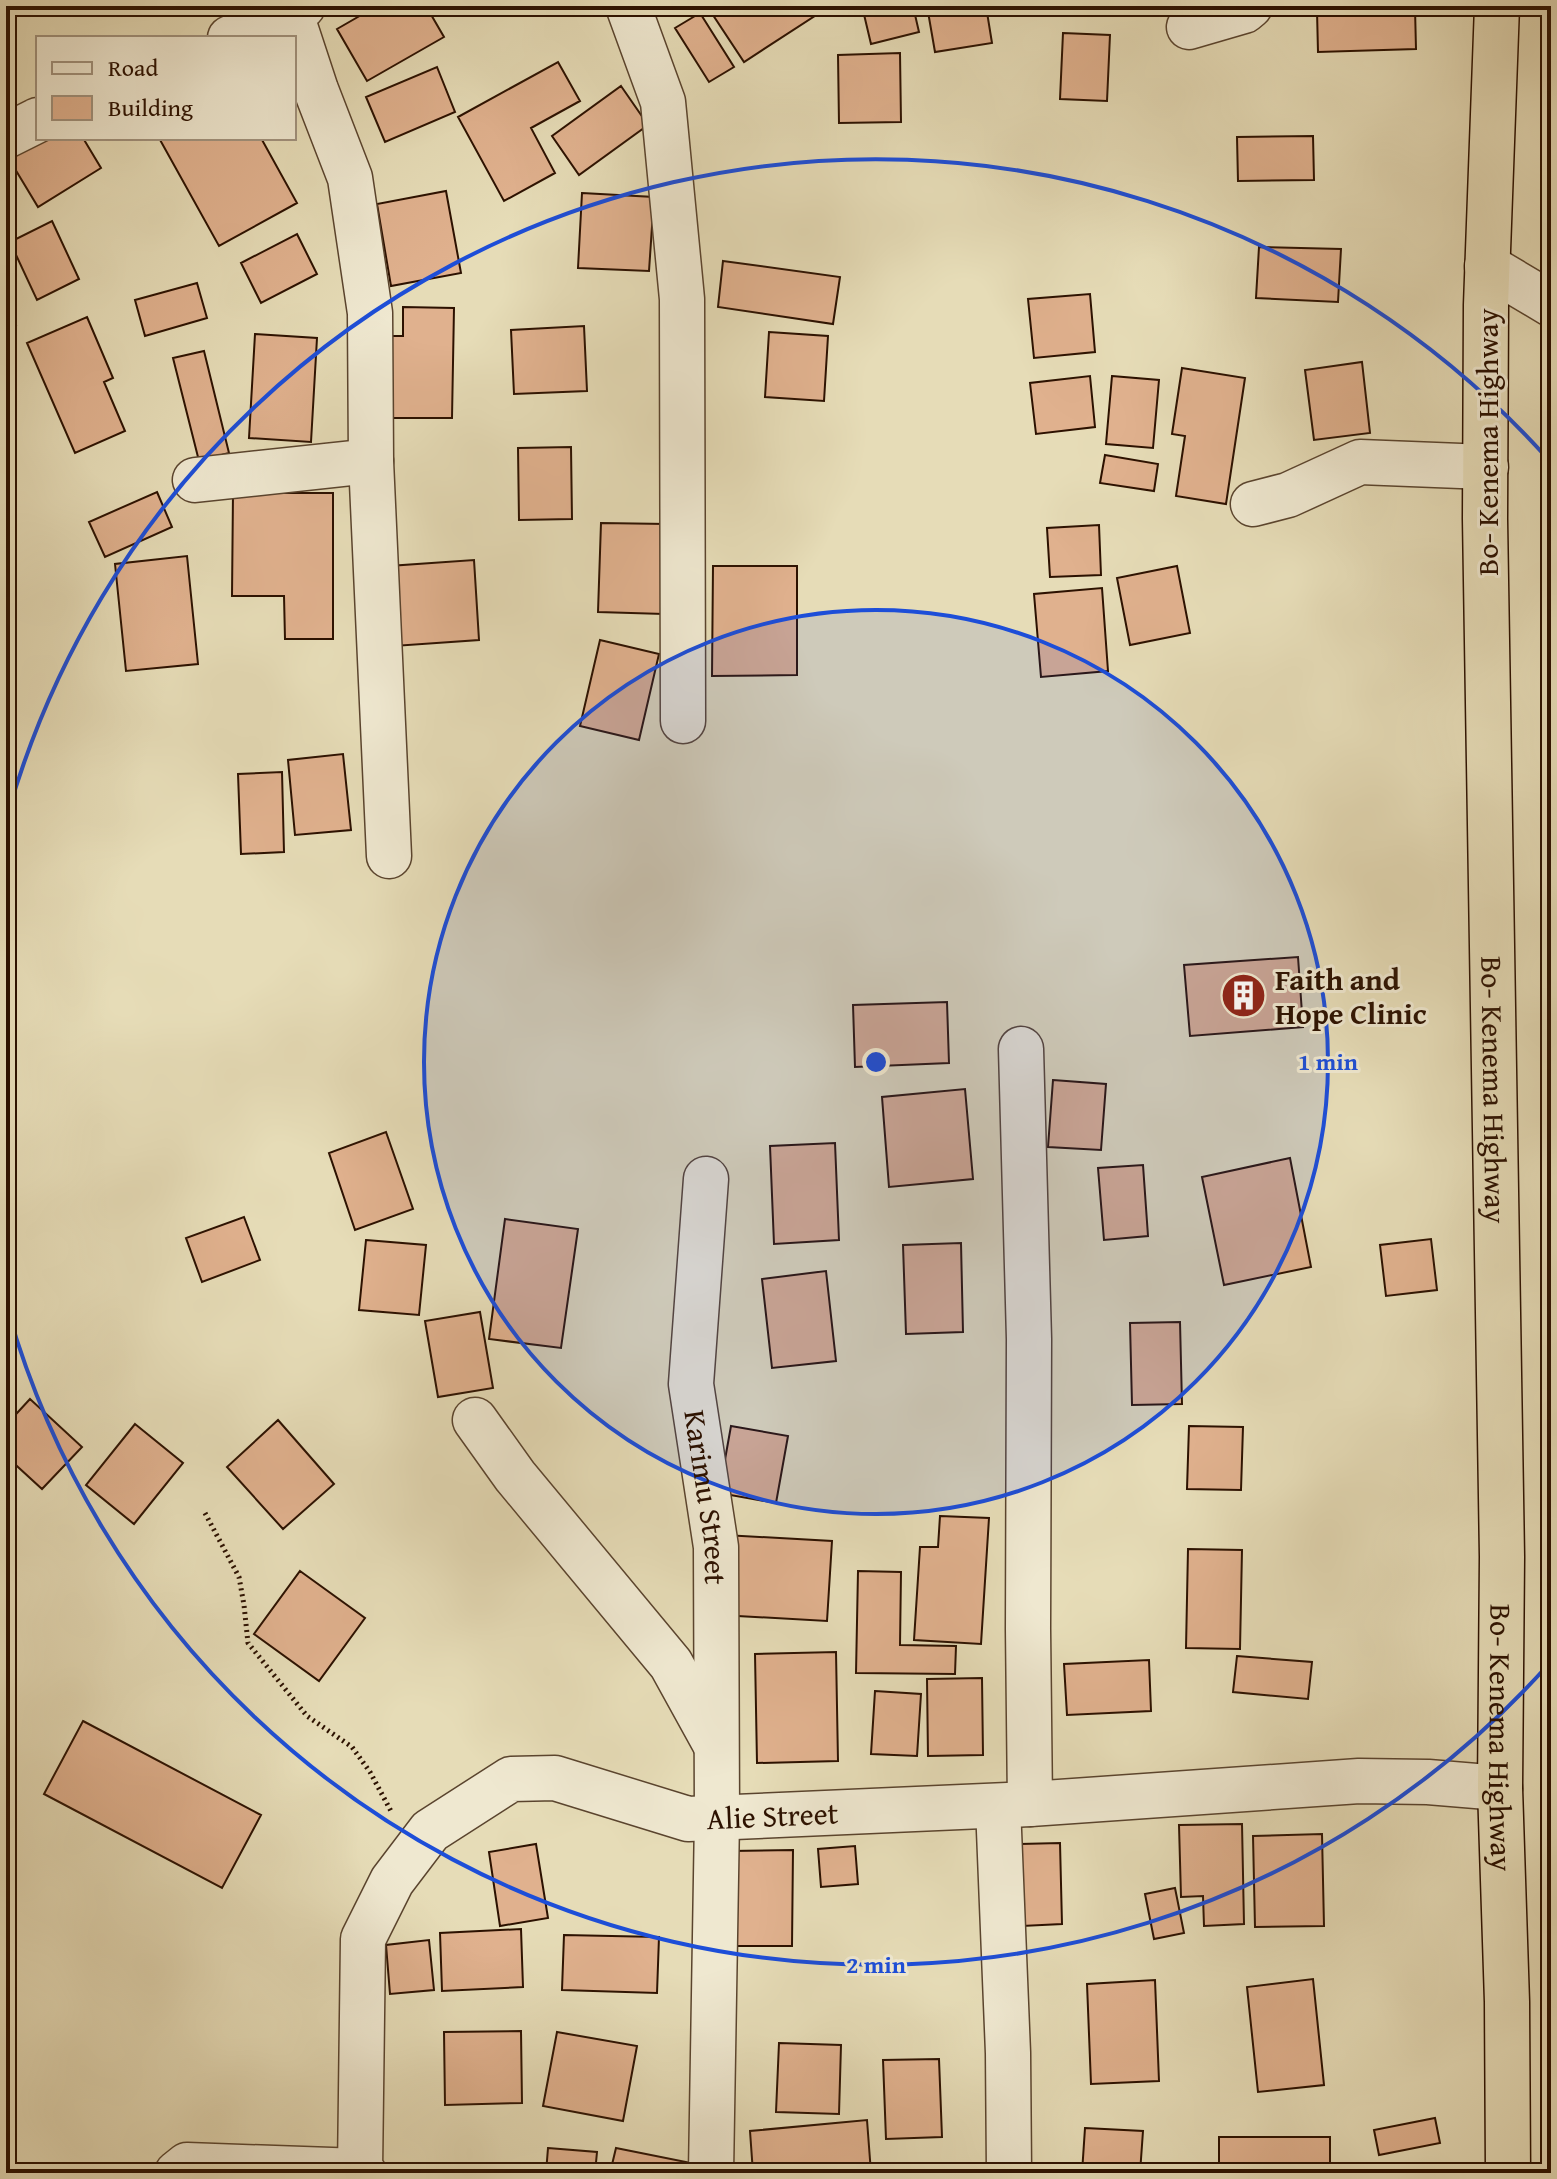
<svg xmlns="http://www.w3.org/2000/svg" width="1557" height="2179" font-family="'Gentium Book Plus',serif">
<rect width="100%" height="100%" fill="#e6dcb7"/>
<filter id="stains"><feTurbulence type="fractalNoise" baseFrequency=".0025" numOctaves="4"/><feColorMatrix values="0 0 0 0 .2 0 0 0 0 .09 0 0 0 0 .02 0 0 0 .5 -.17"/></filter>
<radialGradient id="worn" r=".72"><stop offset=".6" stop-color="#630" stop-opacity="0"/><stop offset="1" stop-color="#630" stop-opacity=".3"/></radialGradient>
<path fill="#e0b18e" stroke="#2c1100" stroke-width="2" d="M377,6H426L444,37L367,81L337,29Z
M707,6H821L824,10L744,62Z
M862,6H913L919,32L871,44Z
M927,6H986L992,43L935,52Z
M1415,8L1416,49L1318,52L1317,11Z
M700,13L734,67L709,82L675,28Z
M1063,33L1110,35L1107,101L1060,99Z
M900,53L901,122L839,123L838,55Z
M558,62L580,101L531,128L555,173L504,201L458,117Z
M437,67L455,112L385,142L366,97Z
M621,86L648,125L579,175L552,136Z
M1313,136L1314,180L1238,181L1237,137Z
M38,138H83L101,168L38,207L6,154Z
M159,138H261L297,203L219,246Z
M446,191L461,273L391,286L377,204Z
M582,193L654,197L649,271L578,268Z
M52,221L79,279L37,300L10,242Z
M297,234L317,274L261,303L241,263Z
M1259,247L1341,249L1338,302L1256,298Z
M723,261L840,277L833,324L718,307Z
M197,283L207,318L145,336L135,300Z
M6,290H9L16,325L6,327Z
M1090,294L1095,352L1034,358L1028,299Z
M403,307L454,308L452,418H385L386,336H403Z
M87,317L113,378L104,382L125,431L75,453L27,343Z
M584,326L587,391L514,394L511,330Z
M769,332L828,336L824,401L765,397Z
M255,334L317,338L311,442L249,438Z
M204,351L229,453L199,461L173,358Z
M1362,362L1370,433L1314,440L1305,370Z
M1182,368L1245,378L1226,504L1176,496L1185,436L1172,434Z
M1090,376L1095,427L1036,434L1030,383Z
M1112,376L1159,380L1153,448L1106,444Z
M571,447L572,519L519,520L518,448Z
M1105,455L1158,464L1154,491L1100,483Z
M157,492L172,527L105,557L89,522Z
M233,493H333V639H285L284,596H232Z
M601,523L667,524L664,614L598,612Z
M1099,525L1101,575L1050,577L1047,528Z
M187,556L198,664L126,671L115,564Z
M474,560L479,640L394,646L389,566Z
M713,566H797V675L712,676Z
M1177,566L1190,633L1130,645L1117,578Z
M1102,588L1108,671L1041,677L1034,594Z
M600,640L659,654L639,740L580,726Z
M343,754L351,830L295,835L288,760Z
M282,772L284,852L241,854L238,774Z
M1298,957L1303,1027L1190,1036L1184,965Z
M947,1002L949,1063L855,1067L853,1005Z
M1053,1080L1106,1084L1101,1150L1048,1147Z
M965,1089L973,1179L889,1187L882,1097Z
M386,1132L413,1209L355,1230L329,1153Z
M835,1143L839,1240L774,1244L770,1146Z
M1290,1158L1311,1267L1224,1285L1202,1177Z
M1143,1165L1148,1236L1104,1240L1098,1168Z
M244,1217L260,1260L202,1282L186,1238Z
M505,1219L578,1229L561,1348L489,1339Z
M1431,1239L1437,1290L1386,1296L1380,1245Z
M366,1240L426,1245L419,1315L359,1310Z
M961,1243L963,1332L906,1334L903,1245Z
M826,1271L836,1361L772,1368L762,1279Z
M480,1312L493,1388L438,1397L425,1321Z
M1180,1322L1182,1404L1132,1405L1130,1323Z
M30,1399L82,1447L42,1489L6,1456V1425Z
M278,1420L334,1484L283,1529L227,1467Z
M135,1424L183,1463L134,1524L86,1485Z
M731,1426L788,1436L776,1503L719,1493Z
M1189,1426L1243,1427L1241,1490L1187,1489Z
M940,1516L989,1518L981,1644L914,1640L920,1547H938Z
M724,1535L832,1541L827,1621L720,1615Z
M1188,1549L1242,1550L1240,1649L1186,1648Z
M300,1571L365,1618L319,1681L254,1634Z
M858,1571L901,1572L900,1645L956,1646L955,1674L856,1673Z
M836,1652L838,1761L757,1763L755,1654Z
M1237,1656L1312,1662L1308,1699L1233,1692Z
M1149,1660L1151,1711L1067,1715L1064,1664Z
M982,1678L983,1755L928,1756L927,1679Z
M875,1691L921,1694L917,1756L871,1754Z
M83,1721L261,1815L222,1888L44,1794Z
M1242,1824L1244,1924L1204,1926L1203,1896L1181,1897L1179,1825Z
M1322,1834L1324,1926L1255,1927L1253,1836Z
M1060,1843L1062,1924L1022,1926L1020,1844Z
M536,1844L548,1918L500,1926L489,1852Z
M855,1846L858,1884L821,1887L818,1849Z
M793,1850L792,1946H730V1851Z
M1175,1888L1184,1933L1154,1939L1145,1894Z
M521,1929L523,1987L442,1991L440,1933Z
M564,1935L659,1937L657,1993L562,1990Z
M429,1940L434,1990L390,1994L386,1945Z
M1313,1979L1324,2085L1258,2092L1247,1987Z
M1155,1980L1159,2081L1091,2084L1087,1984Z
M521,2031L522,2103L445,2105L444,2032Z
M557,2032L637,2046L623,2121L543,2106Z
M779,2043L841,2045L839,2114L776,2112Z
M939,2059L942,2137L886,2139L883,2060Z
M1435,2118L1440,2143L1379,2155L1374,2130Z
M867,2120L871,2173H753L750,2131Z
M1085,2128L1143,2131L1140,2173H1082Z
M1219,2137H1330V2173H1219Z
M548,2148L597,2152L595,2173H546Z
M616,2148L696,2164L695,2173H610Z"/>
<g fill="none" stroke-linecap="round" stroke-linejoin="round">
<defs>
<g id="minor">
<path d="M286,6L291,14L316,90L350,178L370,313L371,461L389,856"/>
<path d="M628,6L663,102L682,299L683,721"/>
<path d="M1189,27L1244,11L1250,6"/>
<path d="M230,38L291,14L303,6"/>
<path d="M6,136L38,120"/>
<path d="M1487,266L1551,304"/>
<path d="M195,480L371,461"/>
<path d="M1253,504L1288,495L1360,462L1486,467"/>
<path d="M1021,1049L1029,1339L1028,1629L1030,1804"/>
<path id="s1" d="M706,1179L691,1384L716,1547L717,1818L711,2173"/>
<path d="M475,1420L515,1476L671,1664L714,1742"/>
<path d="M998,1806L1008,2053L1009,2173"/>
<path d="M177,2173L187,2165L360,2171"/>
<path id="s2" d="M364,2173L360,2171L363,1939L392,1881L430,1831L511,1779L555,1778L688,1819L1030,1804L1359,1781L1428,1782L1500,1788"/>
</g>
<g id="highway">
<path id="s3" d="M1497,6L1486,305L1485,519L1502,1557L1500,1788L1507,2002L1508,2173"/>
</g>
</defs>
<use href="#minor" stroke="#5a442e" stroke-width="47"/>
<use href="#highway" stroke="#2c1100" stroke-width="47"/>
<path stroke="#2c1100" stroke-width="5" stroke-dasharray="2 4" stroke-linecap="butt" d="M205,1513L239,1577L244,1605L248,1643L307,1716L352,1747L370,1772L392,1813"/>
<use href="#minor" stroke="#efe8d0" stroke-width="44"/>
<use href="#highway" stroke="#e6dcb7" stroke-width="44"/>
</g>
<circle cx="876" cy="1062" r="452" fill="#1d4ed8" fill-opacity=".12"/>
<g fill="none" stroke="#1d4ed8" stroke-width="4">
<circle cx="876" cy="1062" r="452"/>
<path d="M1547 1666A903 903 0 0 1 8 1311M8 813A903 903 0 0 1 1547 458"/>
</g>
<defs>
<symbol id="building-disc" viewBox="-11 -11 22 22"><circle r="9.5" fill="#8f2418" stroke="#efe8d0"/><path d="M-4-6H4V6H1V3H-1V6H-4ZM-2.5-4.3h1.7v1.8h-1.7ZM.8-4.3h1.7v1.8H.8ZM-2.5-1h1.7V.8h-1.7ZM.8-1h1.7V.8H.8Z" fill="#fff"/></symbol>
</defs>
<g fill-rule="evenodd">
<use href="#building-disc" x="1218" y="970" width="51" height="51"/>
</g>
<g text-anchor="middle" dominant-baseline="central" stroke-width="6" stroke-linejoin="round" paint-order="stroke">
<g font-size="30" fill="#2c1100" stroke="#efe8d0">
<text transform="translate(1487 442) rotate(-90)">Bo- Kenema Highway</text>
<text stroke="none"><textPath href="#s3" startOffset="1084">Bo- Kenema Highway</textPath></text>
<text stroke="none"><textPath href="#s1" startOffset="320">Karimu Street</textPath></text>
<text stroke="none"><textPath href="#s3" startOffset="1732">Bo- Kenema Highway</textPath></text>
<text stroke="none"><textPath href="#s2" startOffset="728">Alie Street</textPath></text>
</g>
<g font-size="30" font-weight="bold" fill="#2c1100" stroke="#efe8d0" text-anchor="start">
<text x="1275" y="979">Faith and<tspan x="1275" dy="34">Hope Clinic</tspan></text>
</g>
</g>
<circle cx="876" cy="1062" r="12" fill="#1d4ed8" stroke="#efe8d0" stroke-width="4"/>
<g font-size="24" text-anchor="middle" font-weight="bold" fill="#1d4ed8" stroke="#efe8d0" stroke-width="6" stroke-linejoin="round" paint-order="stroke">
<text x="1328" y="1070">1 min</text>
<text x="876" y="1973">2 min</text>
</g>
<rect width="1557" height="2179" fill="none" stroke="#e6dcb7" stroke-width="32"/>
<rect x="8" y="8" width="1541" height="2163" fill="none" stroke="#2c1100" stroke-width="4"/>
<rect x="16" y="16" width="1525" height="2147" fill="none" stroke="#2c1100" stroke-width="2"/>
<rect x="36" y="36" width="260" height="104" fill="#efe8d0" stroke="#a1927d" stroke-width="2"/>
<rect x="52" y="62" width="40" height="12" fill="#efe8d0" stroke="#a1927d" stroke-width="2"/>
<text x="108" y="76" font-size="24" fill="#2c1100">Road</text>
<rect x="52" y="96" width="40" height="24" fill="#e0b18e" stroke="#a1927d" stroke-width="2"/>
<text x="108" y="116" font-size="24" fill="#2c1100">Building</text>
<rect width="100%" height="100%" filter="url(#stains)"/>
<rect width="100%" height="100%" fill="url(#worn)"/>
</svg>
